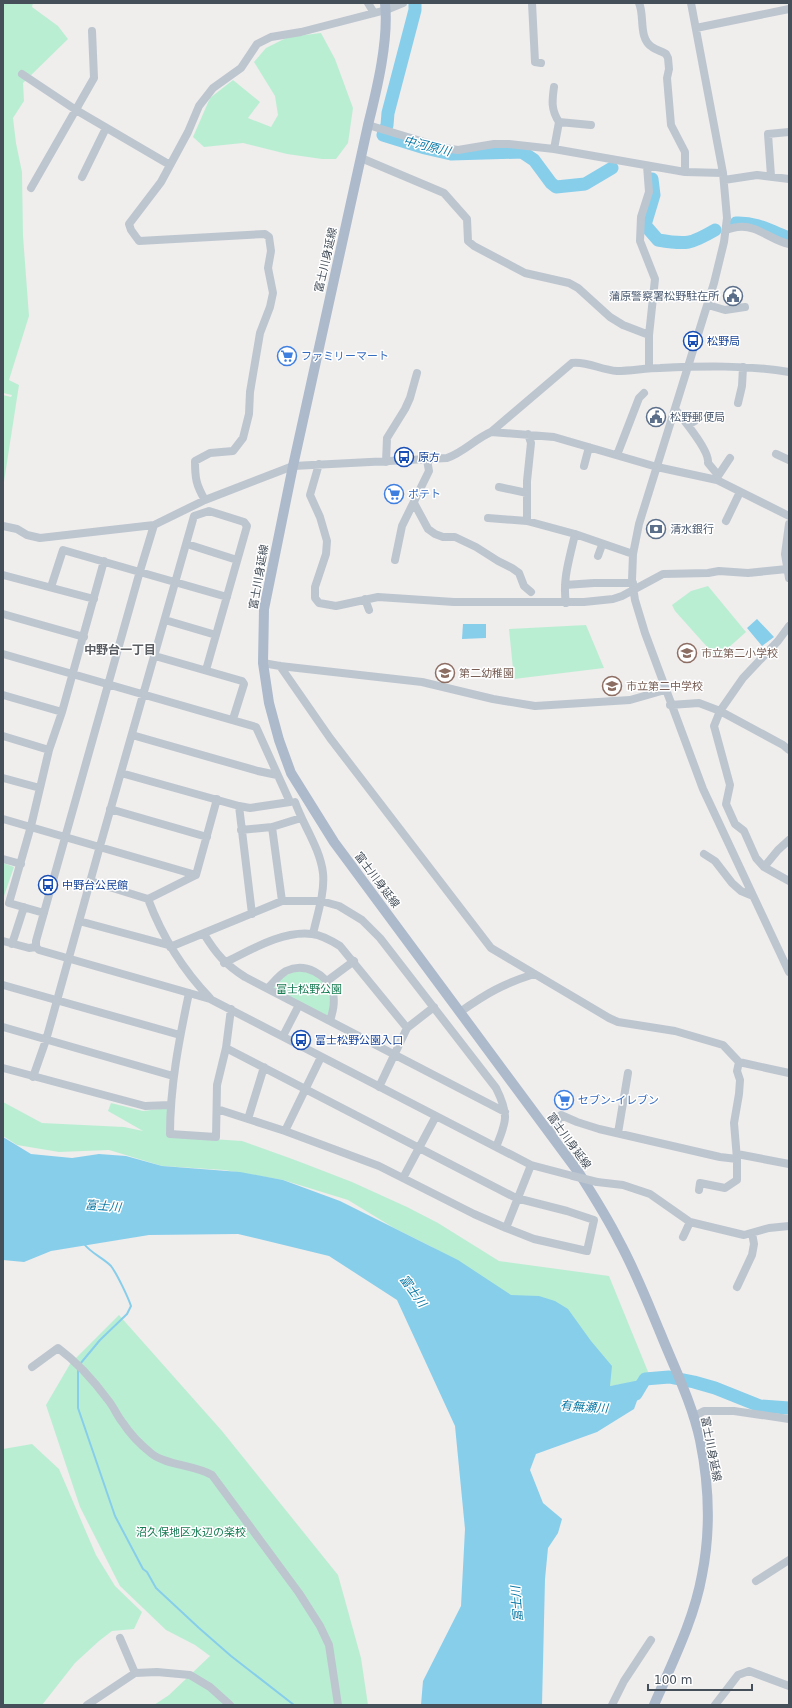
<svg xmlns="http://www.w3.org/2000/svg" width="792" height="1708" font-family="'DejaVu Sans','Noto Sans JP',sans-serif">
<rect width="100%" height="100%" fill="#f0eded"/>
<path fill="#baeed3" d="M3,3H33L32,7L58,26L68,39L23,83L24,101L13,118L16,143L22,172L23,236L29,316L9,380L19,385L3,488V395L11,397L12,395L3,393Z
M321,33L335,59L353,108L348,143L336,159H322L287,154L243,143L204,147L193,137L210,98L233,80L260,102L248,118L271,127L278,115L275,96L254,62L266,48L288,37Z
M708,586L746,632L717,658L675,611L672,605L691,591Z
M586,625L604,668L514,679L509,629Z
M3,863L14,867L4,896H3Z
M303,969C327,979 334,992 328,1017L273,988C282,977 289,972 303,969Z
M3,1102L42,1123L124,1127L143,1131L108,1111L111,1103L143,1111L168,1108L167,1136L242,1141L295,1160L352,1182L407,1207L438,1223L499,1261L609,1276L651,1379L610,1386L539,1296H511L432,1247L394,1228L348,1200L283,1180L224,1170L162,1166L109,1150L59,1152L17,1145L3,1136Z
M119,1315L222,1431L338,1575L361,1658L368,1705H154L169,1695L210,1656L195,1645L166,1630L120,1586L80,1507L46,1405L70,1364Z
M32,1444L59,1469L96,1555L115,1586L142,1612L134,1629L112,1631L99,1641L75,1663L42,1705H3V1449Z"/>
<path fill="#87ceeb" d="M757,619L774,637L762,646L747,628Z
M463,624H486V638L462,639Z
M3,1137L31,1154L72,1158L99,1154L126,1156L162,1166L240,1172L283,1180L340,1201L458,1260L511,1295L539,1296L555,1301L568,1309L591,1341L612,1366L610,1386L645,1379L634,1409L597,1432L536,1454L530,1470L543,1503L562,1519L558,1533L548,1548L545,1579L542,1705H421L423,1681L461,1606L465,1529L455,1426L397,1300L329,1256L238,1234L149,1235L51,1251L24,1262L3,1260Z"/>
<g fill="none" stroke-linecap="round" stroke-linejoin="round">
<path stroke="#87ceeb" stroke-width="2" d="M80,1364L100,1340L127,1314L131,1306C128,1297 117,1274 111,1266C103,1258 91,1253 84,1244
M78,1370V1408L115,1516L143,1569L147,1572L156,1588L199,1628L231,1656L294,1705"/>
<path stroke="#87ceeb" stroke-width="13" d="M415,3V10L388,113L387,125L383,135L425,148L451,154L522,152L534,160L551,183L556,187L585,184L612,168
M652,179L654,195L645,225L658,240C687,245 691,244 715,230
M736,223C755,222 771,231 789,238
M636,1394L645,1379L669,1377L694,1382L715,1388L760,1406L789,1408"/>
<path stroke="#bdc6cf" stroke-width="8" d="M368,3L374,13
M532,3L535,62L541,63
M639,3C645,16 638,38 652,47C656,50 661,51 666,54L668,58L669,69L667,78L671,125L685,152V172
M691,3L723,173L727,218L724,242L714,283L639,524L633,554L632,580L635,600L645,633L703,789L789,972
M696,28L789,9
M22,74L76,110L170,165
M559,122L591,125
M368,125L444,148L458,150L494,144H509L554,149L685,172L723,173
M554,149L559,122C551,110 552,101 554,87
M361,158L444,193L467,219L468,241L474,246L525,273L569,283L578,288L610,317L623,325L649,335
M647,166L649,192L641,217L640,241L655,279L649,335V368
M771,176L768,134L789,132
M82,177L106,128
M724,180L757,175L789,179
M31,188L94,78L92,31
M726,230C730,229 734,227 738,227C756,224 772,241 789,244
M708,305L725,310L745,307
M738,403L742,386L743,367
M675,409C683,419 710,451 708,463L718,475
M688,425L698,419
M491,432L572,363C587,361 601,370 617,371C631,371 646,368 660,368C703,366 747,365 789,372
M528,434L531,443L527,481V521L575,534L633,554
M776,454L789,460
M617,455L639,398L644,393
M386,462L387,438L405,409L410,398L417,373
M319,464L310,495L320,517L327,541L326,554L315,587V598L319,603L336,606L378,597L454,602H584L613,599L622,596L663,574L708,573L719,571L748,573L787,569
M584,466L589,447
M716,479L730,458
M499,487L527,493
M205,500C196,485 195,478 195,461L210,453L233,451L243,438L249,414L250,392L260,333L270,307L273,293L268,268L271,251L269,237L265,234L139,241L131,230L129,224L161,182L188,132L199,106L213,88L241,68L257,44L271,37L301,32L386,10L403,3
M414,503L428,529L435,534L443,537H455L476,547L498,561L512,568L519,573L524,586L531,592
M488,518L527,521
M726,521L740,492
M789,524L785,554L789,578
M3,526L17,529L27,535L40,538L154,525
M187,544L237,560
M598,556L602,545
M395,560L402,526L429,471L427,460
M3,575L94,599
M565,585L594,583H633
M51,587L63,550L227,597
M365,599L369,610
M566,603C562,580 570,557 575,534
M3,614L84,637
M165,620L216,635
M789,626L778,641L743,678L720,711L714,726L730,785L726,804L735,824L744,831L756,858L764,867L789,881
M3,654L256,727L290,802L250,808L239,806L121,773
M155,656L242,681L244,684L233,719
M263,663L280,666L422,682L493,699L535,706L630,700L665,690
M280,666L330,738L491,948L609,1018L618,1022L675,1031L723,1045L739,1062L737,1071L740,1080L739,1094L734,1123L737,1159L720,1157L599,1129L577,1122L561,1115L550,1135
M3,695L62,712
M670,705L699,703L720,711L783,745L789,750
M132,735L258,771L277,775
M3,736L49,750
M3,778L40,788
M295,802C303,825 320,848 323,873C325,893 317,915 313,934
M239,806L252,914
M110,809L207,837
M3,819L196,875
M272,827L282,901
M241,830L272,827L301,818
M704,854L715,861L732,883L741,891L753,896
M3,859L21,864
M764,867L778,850L789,840
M90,881L148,899L196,875L217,799
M148,899C162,936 182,969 210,998
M44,913L9,903L31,826L49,750L62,712L104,561
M79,921L168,945
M204,934C216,954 226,965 245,977L505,1112
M3,941L29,948L36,947
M12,944L24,907
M170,947L282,901H321L339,906L362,920L380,938L496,1088C509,1114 507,1121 496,1147
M224,963C249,951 283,930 312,934C322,935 332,941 340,946L407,1028
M327,981L354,961
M3,985L180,1035
M268,988C274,982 279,975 286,971C305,962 327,974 333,993C335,1003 333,1011 330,1021
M189,993C179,1040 170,1086 170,1134L216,1137L217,1085L226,1048L231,1009
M460,1012C487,993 503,984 534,974
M3,1027L173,1076
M283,1036L299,1005
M739,1062L789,1073
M3,1068L145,1106L170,1105
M33,1077L46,1040L100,846L194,516L209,511L244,522L247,526L206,670
M379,1087L407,1028L434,1007
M217,1109L285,1131L379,1166L474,1214L506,1228L534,1239L587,1251L594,1220L567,1211L516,1198L226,1048
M248,1119L264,1067
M285,1131L321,1057
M618,1133L628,1073
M737,1154L789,1164
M573,1176L531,1165L210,999L39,950L36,947V941L140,571L154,525L205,500L293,466L447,458C464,452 475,439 491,432L554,437L657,467L717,480L789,516
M403,1178L436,1116
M597,1182L623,1185L650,1194L690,1222L744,1235L769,1228L789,1226
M699,1190L700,1183L725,1188L737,1180V1159
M506,1228L531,1165
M683,1237L690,1222
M737,1287L752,1255L754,1244L752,1233
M32,1367L58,1348C77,1362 94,1381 108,1400C114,1407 117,1416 123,1423C130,1434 142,1446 152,1454C166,1465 195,1465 212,1475L299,1593L320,1626L329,1645L338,1705
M693,1417L704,1411H734L789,1419
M756,1581L789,1560
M120,1638L135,1673
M87,1705L135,1673L157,1672L190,1675L210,1687L230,1705
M612,1705L624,1681L651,1640
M715,1705L738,1675L749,1671L789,1686"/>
<path stroke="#acbacc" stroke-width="10" d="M385,3C389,40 377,89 368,125L293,466L264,609L263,663L269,703L279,740L291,773L334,842L579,1173C593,1195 607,1217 619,1241C635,1270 647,1301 660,1332C674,1367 692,1403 700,1440C709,1484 711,1530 702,1575C694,1620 672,1663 654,1705"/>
<path stroke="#bdc6cf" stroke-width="8" d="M573,1176L597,1182"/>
</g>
<defs>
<symbol id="civic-ring" viewBox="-11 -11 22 22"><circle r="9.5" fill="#fff" stroke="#5c6f8a" stroke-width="1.5"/><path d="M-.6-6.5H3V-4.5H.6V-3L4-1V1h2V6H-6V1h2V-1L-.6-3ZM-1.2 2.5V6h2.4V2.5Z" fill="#5c6f8a"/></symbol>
<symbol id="bus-ring" viewBox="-11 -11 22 22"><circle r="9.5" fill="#fff" stroke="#1a4fb4" stroke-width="1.5"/><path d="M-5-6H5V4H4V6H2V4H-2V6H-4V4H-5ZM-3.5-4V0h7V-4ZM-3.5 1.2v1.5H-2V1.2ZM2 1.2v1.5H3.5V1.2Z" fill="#1a4fb4"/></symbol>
<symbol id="supermarket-ring" viewBox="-11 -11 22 22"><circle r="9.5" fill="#fff" stroke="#3f7fe0" stroke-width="1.5"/><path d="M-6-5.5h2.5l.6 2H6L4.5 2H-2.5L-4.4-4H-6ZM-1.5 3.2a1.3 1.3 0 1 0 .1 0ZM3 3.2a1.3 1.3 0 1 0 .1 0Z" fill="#3f7fe0"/></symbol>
<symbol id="bank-ring" viewBox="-11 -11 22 22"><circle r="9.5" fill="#fff" stroke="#5c6f8a" stroke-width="1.5"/><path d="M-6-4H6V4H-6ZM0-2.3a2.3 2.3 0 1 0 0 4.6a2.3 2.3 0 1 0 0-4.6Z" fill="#5c6f8a"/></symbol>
<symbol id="school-ring" viewBox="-11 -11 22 22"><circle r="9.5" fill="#fff" stroke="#8d6e63" stroke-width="1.5"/><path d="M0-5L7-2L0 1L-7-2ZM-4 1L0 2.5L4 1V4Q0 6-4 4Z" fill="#8d6e63"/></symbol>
</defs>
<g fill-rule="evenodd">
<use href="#civic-ring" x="722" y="285" width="22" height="22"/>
<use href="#bus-ring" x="682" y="330" width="22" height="22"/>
<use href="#supermarket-ring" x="276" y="345" width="22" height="22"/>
<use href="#civic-ring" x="645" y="406" width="22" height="22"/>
<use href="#bus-ring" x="393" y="446" width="22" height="22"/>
<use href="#supermarket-ring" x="383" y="483" width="22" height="22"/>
<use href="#bank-ring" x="645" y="518" width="22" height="22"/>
<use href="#school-ring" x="676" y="642" width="22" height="22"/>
<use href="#school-ring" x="434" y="662" width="22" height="22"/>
<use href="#school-ring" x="601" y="675" width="22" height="22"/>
<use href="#bus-ring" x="37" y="874" width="22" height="22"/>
<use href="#bus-ring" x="290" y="1029" width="22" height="22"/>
<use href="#supermarket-ring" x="553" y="1089" width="22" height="22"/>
</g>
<g text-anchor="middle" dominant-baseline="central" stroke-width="3" stroke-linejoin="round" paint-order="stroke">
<g font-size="11" fill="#454f5a" stroke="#fff">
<text transform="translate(326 260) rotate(-77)">富士川身延線</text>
<text transform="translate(259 577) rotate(-80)">富士川身延線</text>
<text transform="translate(377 880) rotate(53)">富士川身延線</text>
<text transform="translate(569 1141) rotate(54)">富士川身延線</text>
<text transform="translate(711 1449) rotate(79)">富士川身延線</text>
</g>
<g font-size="11" fill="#4e5e75" stroke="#fff" text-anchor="start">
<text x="719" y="296" text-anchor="end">蒲原警察署松野駐在所</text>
<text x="670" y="417">松野郵便局</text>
<text x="670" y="529">清水銀行</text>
</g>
<g font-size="11" fill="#164399" stroke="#fff" text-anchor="start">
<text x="707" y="341">松野局</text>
<text x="418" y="457">原方</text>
<text x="62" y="885">中野台公民館</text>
<text x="315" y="1040">富士松野公園入口</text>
</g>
<g font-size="11" fill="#366cbe" stroke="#fff" text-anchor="start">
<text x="301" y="356">ファミリーマート</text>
<text x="408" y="494">ポテト</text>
<text x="578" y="1100">セブン-イレブン</text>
</g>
<g font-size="11" fill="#785e54" stroke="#fff" text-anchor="start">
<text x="701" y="653">市立第二小学校</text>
<text x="459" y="673">第二幼稚園</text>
<text x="626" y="686">市立第二中学校</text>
</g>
<g font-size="11" fill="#167b52" stroke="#fff">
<text x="309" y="989">富士松野公園</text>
<text x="191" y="1532">沼久保地区水辺の楽校</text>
</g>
<g font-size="12" font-style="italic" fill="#0c79a6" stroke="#fff">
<text transform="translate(427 146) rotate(14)">中河原川</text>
<text transform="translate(103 1206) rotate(5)">富士川</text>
<text transform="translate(413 1291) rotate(54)">富士川</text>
<text transform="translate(584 1407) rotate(4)">有無瀬川</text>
<text transform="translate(517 1604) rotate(-95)">富士川</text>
</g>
<g font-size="12" font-weight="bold" fill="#5a5d62" stroke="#fff">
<text x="120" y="650">中野台一丁目</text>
</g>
</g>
<rect width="792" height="1708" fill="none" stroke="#454f5a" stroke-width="8"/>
<path d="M648 1684v6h104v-6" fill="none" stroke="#454f5a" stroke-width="2"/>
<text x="654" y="1684" font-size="12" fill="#454f5a" stroke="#ffffff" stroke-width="3" paint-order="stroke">100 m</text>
</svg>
